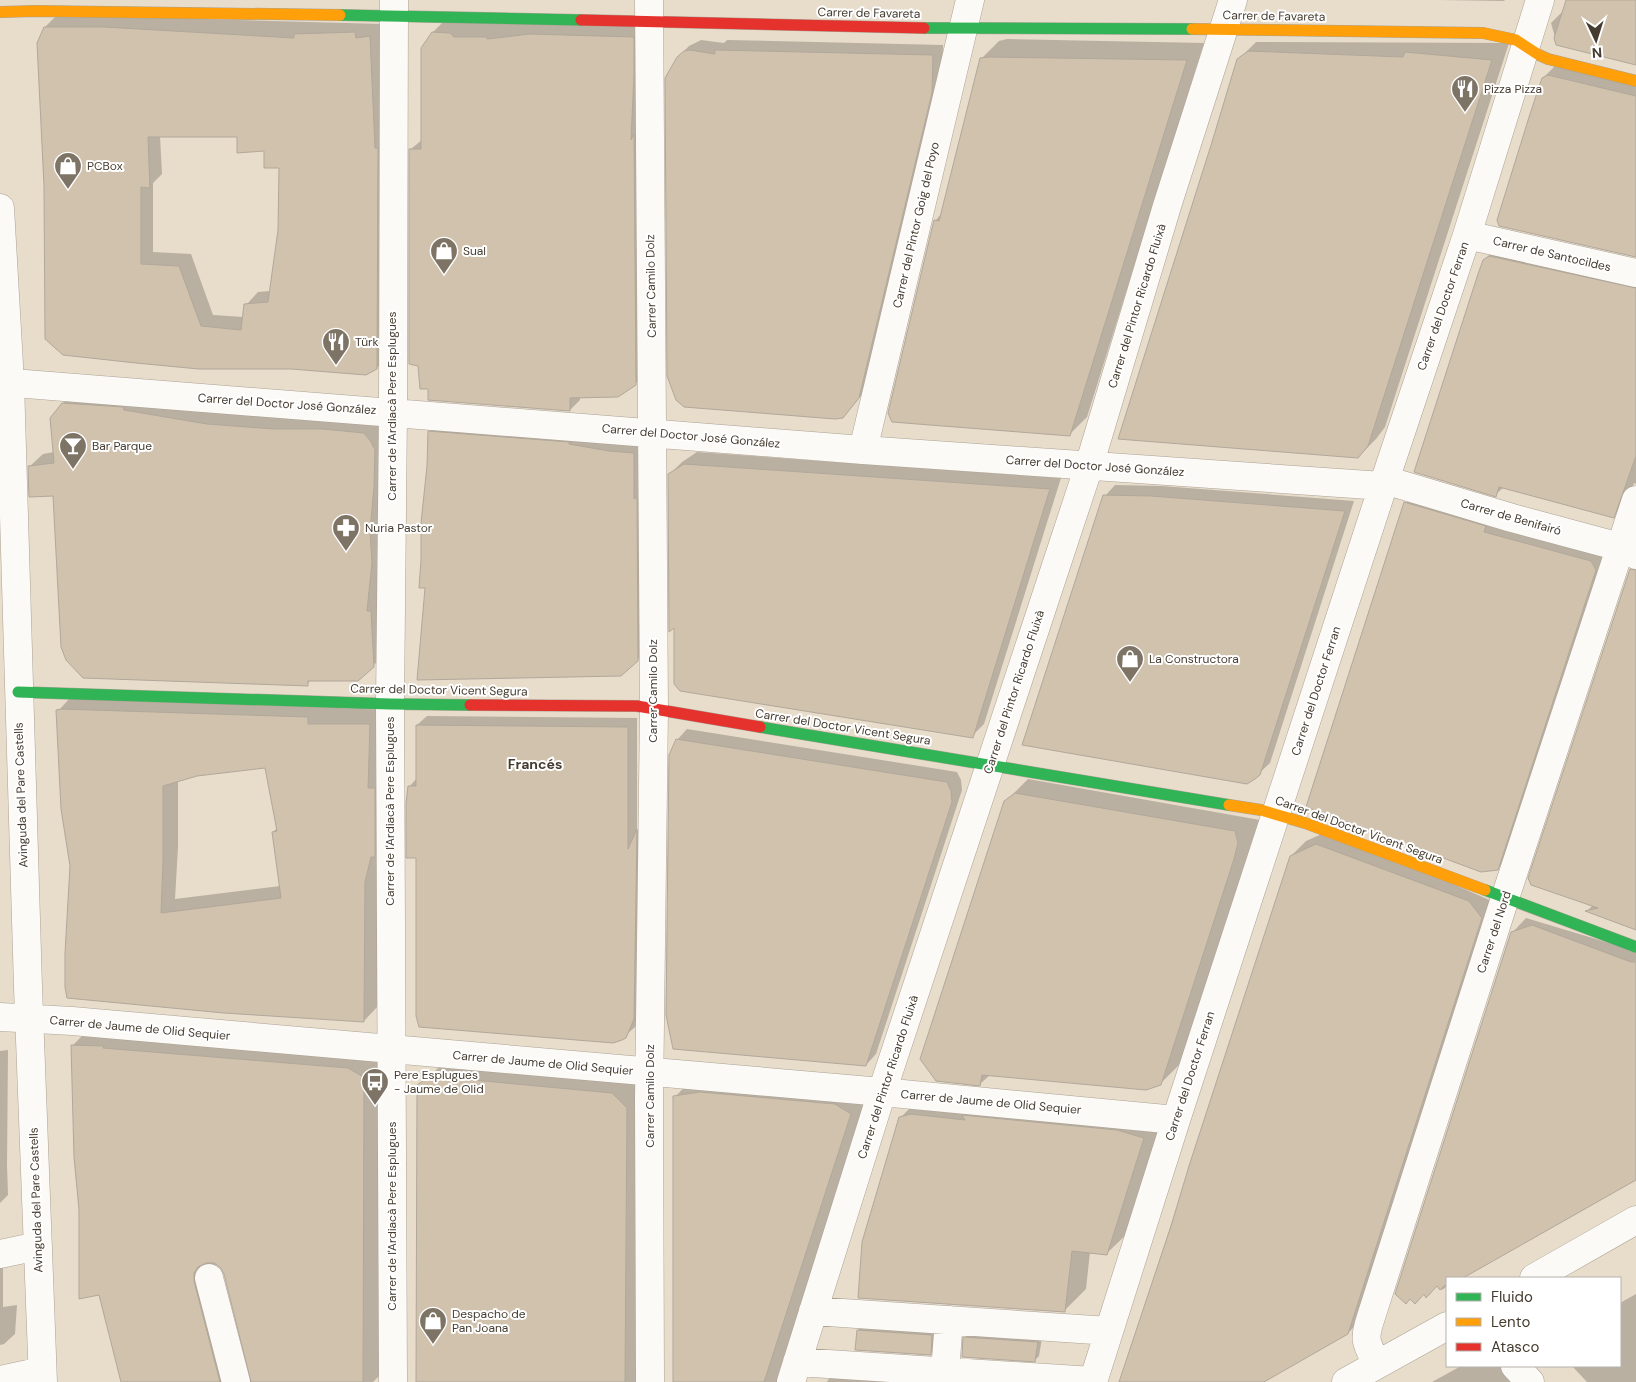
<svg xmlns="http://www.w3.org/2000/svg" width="1636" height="1382" font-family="'DM Sans',sans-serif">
<rect width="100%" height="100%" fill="#e8dccb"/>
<path fill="#0003" fill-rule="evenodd" d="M1438,0H1505L1504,1Z
M1569,0H1636V64L1557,44L1551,23L1564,10Z
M57,15L382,24L389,355L377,368L63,354L45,27ZM238,135L266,150L281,167L279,230L270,291L258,292L246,305L244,317L213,315L191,254L153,252V183L162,174L160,136Z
M443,22L643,27L646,373L635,384L580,397V400L570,410L411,149L423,139L432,33Z
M1007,39L1204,43L1087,417L1069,435L935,221L942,213L981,59L999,41Z
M701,40L724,43L727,40L943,45L942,81L870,386L842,417L678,57L689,46Z
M1256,42L1509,43L1385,427L1376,439L1358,457L1238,60Z
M1557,64L1636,80V256L1543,78Z
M1499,246L1636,272V484L1634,483L1628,501L1614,515L1504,487L1495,495L1484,260Z
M76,390L377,421L384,429L386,652L373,666L311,680L307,684L54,495L29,467L43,454L54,452L63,403Z
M439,422L644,444L647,650L637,660L426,587L429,432Z
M697,452L1061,478L984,724L972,736L676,625L669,475L682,462Z
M1115,485L1162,486L1354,501L1270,763L1254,778L1105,496Z
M1418,491L1608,557L1510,856L1497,869L1406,503Z
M1636,570V929L1587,911L1593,905L1628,577Z
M72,696L384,710L378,1006L364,1021L72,866L58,711ZM266,766L278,827L273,832L280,886L175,899L178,847V780L197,775Z
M427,716L637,718V831L646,822L644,1008L635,1027L618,1042H613L417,857L409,787L417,778V725Z
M687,729L957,772L961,780L962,790L876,1054L866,1065L677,740Z
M1028,779L1260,820L1183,1061L1160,1084L990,1075L980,1084L1005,802Z
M1331,830L1496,903L1363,1318L1348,1333L1261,1382H1120L1291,856L1306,841Z
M1526,918L1636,951V1179L1471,1268L1457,1278H1447V1286L1442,1290L1437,1285L1512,933Z
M93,1025L384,1058L380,1375L373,1382H122L100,1294L81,1240L72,1046ZM215,1263L221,1267L225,1274L252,1376L246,1372L242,1365Z
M8,1050L7,1165L8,1195L0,1203V1051Z
M449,1058L631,1074L645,1089L637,1382H418L419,1086Z
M695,1076L872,1093L778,1382H674L675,1097Z
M922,1096L1165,1116L1129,1232L1107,1253L1090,1252L1086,1289L1064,1311L900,1118Z
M0,1255L3,1257V1307L17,1305L15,1334L4,1344L0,1345Z
M1636,1294V1382H1587L1572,1366H1620V1303Z
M862,1326L936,1331L935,1349L930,1354L858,1330Z
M969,1333L1042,1338L1039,1356L1035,1360L965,1337Z
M855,1353L1056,1382H827L828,1380Z
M1461,1366H1513L1528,1382H1432Z"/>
<path fill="#d0c2ac" stroke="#b1a89b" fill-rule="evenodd" d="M1566,0H1636V65L1556,45L1554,38Z
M44,27H104L294,38V34L355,32L356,38L370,36L375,148H378L377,369L366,375L291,369H199L136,363L63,355L45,339L44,186L37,43ZM148,137H237V153L264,151V168H279L278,230L268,302L244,304L241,330L201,326L179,266L141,264V187L150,188Z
M432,32L450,33L454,37H487V39L530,34L634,37V74L631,140L634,134L636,385L618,397L570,398V411L428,400V389H420L418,366L409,364V149H421V48Z
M690,50L715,54V50L933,55L932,93L859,398L843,418L835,419L684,407L676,400L667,376L665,78L677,57L684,51Z
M1248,51L1403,57L1405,52L1492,60L1368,446L1358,458L1118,439L1212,142L1237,59Z
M989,57L1187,60L1070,436L892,422L888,413L934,220L939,221L980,58Z
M1548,75L1636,96V257L1499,226L1497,220L1530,114L1542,78Z
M1489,256L1636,288V456L1614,518L1499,487L1496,497L1414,472L1478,274L1483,260Z
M62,403L123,407L124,410L207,424L274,429H323L364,433L371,442L375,450L374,487L370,531L372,563L367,611H371L374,667L358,681H308V686L83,678L66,660L61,647L53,496L29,497L28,466L54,463L50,418Z
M428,431L569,442V444L609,451L634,453V499L637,497L638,661L621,676L417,680L425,588H419L421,560V523L427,466Z
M684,464L1050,489L973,738L680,691L674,684V628L669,632L668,474Z
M1103,495L1151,496L1345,511L1260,775L1255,779L1247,784L1022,745Z
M1404,502L1486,526L1484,532L1591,561L1596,570L1498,870L1481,872L1306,807Z
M1630,569L1636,570V930L1585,911L1598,908L1531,885L1528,878Z
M61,709L308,717V724H370L368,788H375V857H371L365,882L364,1022L224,1013L67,998L65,987V953L70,866L61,809L56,710ZM265,768L277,831L272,832L281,898L161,913L163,862V786L197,776Z
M416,725L628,727V849L637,829L634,1019L626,1038L622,1040L613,1043L419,1027L416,1016V858H406V803L408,786H416Z
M676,739L947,782L951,791L952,802L866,1066L673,1049L666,1015L669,755Z
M1015,793L1235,831L1238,843L1234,859L1161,1085L1146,1090L982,1075L980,1086L936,1081L920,1059L1004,801Z
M1316,844L1469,901L1482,918L1348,1334L1264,1382H1119L1171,1226L1189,1166L1290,856Z
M1532,925L1631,962H1636V1180L1463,1278H1447V1283L1440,1290L1437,1286L1426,1298L1424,1294L1415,1304L1410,1299L1406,1304L1395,1294L1511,932Z
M71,1045L104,1046L103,1048L348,1068L360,1075L364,1079V1084L363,1382H251L224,1274L220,1267L214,1263H206L198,1267L194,1273V1281L220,1382H121L99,1295L79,1299V1210L74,1157Z
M430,1076L612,1093L627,1108L625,1382H416L417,1085Z
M700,1092L835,1104L851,1114L764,1382H673V1096Z
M911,1114L965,1120L962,1115L1117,1130L1144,1138L1107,1255L1072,1251L1065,1312L858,1298L862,1242L899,1117Z
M857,1330L932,1335L931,1355L855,1350Z
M963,1337L1038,1342L1035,1362L962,1357Z"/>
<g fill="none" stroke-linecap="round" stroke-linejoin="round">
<defs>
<path id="street" d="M649,0L654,709L649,1100L650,1382
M0,208L10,382L28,987L43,1382
M1467,235L1636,273
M0,382L863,450L1383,486
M863,450L970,0
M1385,480L1512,518L1620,547L1636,555
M0,1017L72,1021L882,1092L1176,1120
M0,1254L38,1246
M209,1278L236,1382
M1534,1278L1636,1220
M813,1311L1109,1331
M797,1362L1093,1381
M1377,1364C1366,1342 1363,1341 1371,1317L1505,898L1636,500
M1515,1366L1530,1382
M945,1372L949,1320
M0,1380L42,1371
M393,1382L390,704L393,412L394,0
M791,1382L882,1092L1089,466L1167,206L1233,0
M1093,1382L1176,1120L1383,486L1467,235L1540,0
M1346,1382L1447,1326"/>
<path id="fast" d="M340,15L581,20
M924,28L1192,29
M18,692L390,704L470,705
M760,727L1229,805
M1485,890L1636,947"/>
<path id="slow" d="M0,12L36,11L340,15
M1192,29L1483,33L1516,40L1539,55L1548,59L1636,81
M1229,805L1261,810L1305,823L1485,890"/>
<path id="jam" d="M581,20L924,28
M470,705L637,706L760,727"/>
</defs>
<use href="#street" stroke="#aba294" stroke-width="29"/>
<use href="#fast" stroke="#aba294" stroke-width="12"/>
<use href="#slow" stroke="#aba294" stroke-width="12"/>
<use href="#jam" stroke="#aba294" stroke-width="12"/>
<use href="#street" stroke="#fcfaf7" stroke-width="28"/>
<use href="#fast" stroke="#30b455" stroke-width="11"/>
<use href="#slow" stroke="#ff9f0a" stroke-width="11"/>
<use href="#jam" stroke="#e5322d" stroke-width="11"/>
</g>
<defs>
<symbol id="restaurant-pin" viewBox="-11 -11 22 30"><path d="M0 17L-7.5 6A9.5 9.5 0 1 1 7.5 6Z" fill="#7e7466" stroke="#fff"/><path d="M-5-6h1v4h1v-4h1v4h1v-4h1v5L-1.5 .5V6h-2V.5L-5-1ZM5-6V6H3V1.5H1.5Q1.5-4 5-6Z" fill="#fff"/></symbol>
<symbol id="shop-pin" viewBox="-11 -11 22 30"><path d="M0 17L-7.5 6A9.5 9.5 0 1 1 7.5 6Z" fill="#7e7466" stroke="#fff"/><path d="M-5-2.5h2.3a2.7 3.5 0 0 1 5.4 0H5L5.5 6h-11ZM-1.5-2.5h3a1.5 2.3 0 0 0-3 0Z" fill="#fff"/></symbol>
<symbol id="bar-pin" viewBox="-11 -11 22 30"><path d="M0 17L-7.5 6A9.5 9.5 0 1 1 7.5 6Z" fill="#7e7466" stroke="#fff"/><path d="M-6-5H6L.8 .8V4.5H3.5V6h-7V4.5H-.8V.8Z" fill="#fff"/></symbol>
<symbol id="pharmacy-pin" viewBox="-11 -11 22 30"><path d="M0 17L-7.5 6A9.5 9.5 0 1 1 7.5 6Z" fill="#7e7466" stroke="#fff"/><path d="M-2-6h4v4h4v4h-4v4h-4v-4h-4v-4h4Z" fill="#fff"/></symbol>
<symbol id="bus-pin" viewBox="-11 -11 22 30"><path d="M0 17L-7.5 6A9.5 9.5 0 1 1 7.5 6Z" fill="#7e7466" stroke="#fff"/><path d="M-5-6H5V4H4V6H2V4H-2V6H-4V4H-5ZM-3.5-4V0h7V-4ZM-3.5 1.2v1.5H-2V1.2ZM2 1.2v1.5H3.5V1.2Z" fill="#fff"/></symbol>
</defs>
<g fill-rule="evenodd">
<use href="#restaurant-pin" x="1449" y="73" width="32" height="43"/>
<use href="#shop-pin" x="52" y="150" width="32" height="43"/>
<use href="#shop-pin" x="428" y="235" width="32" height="43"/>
<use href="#restaurant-pin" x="320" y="326" width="32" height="43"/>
<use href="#bar-pin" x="57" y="430" width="32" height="43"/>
<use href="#pharmacy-pin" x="330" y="512" width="32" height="43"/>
<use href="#shop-pin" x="1114" y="643" width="32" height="43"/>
<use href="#bus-pin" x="359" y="1066" width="32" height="43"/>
<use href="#shop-pin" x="417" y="1305" width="32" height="43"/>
</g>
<g text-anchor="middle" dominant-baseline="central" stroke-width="4" stroke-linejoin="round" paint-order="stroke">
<g font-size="12" fill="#453c2f" stroke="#fff">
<text transform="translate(869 13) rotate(1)">Carrer de Favareta</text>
<text transform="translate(1274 16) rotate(1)">Carrer de Favareta</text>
<text transform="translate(916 225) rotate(-77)">Carrer del Pintor Goig del Poyo</text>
<text transform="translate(1552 254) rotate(13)">Carrer de Santocildes</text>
<text transform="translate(651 286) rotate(-91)">Carrer Camilo Dolz</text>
<text transform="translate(1137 306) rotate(-73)">Carrer del Pintor Ricardo Fluixà</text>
<text transform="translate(1443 306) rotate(-71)">Carrer del Doctor Ferran</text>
<text transform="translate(287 404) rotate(4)">Carrer del Doctor José González</text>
<text transform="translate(392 406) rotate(-90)">Carrer de l'Ardiacà Pere Esplugues</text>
<text transform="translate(691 436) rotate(5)">Carrer del Doctor José González</text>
<text transform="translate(1095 466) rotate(4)">Carrer del Doctor José González</text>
<text transform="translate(1511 517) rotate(16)">Carrer de Benifairó</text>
<text transform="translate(439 690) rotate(1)">Carrer del Doctor Vicent Segura</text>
<text transform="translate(653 691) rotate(-90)">Carrer Camilo Dolz</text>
<text transform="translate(1316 691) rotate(-72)">Carrer del Doctor Ferran</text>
<text transform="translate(1014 692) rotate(-72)">Carrer del Pintor Ricardo Fluixà</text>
<text transform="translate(843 727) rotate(9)">Carrer del Doctor Vicent Segura</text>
<text transform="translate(21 795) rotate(-92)">Avinguda del Pare Castells</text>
<text transform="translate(390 811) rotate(-90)">Carrer de l'Ardiacà Pere Esplugues</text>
<text transform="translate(1359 830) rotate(20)">Carrer del Doctor Vicent Segura</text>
<text transform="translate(1494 932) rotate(-72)">Carrer del Nord</text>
<text transform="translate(140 1028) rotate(5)">Carrer de Jaume de Olid Sequier</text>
<text transform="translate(543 1063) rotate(5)">Carrer de Jaume de Olid Sequier</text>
<text transform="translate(1190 1076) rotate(-72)">Carrer del Doctor Ferran</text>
<text transform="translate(888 1077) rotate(-72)">Carrer del Pintor Ricardo Fluixà</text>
<text transform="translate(650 1096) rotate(-90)">Carrer Camilo Dolz</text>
<text transform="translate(991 1102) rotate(5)">Carrer de Jaume de Olid Sequier</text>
<text transform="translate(36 1200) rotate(-92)">Avinguda del Pare Castells</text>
<text transform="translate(392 1216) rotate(-90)">Carrer de l'Ardiacà Pere Esplugues</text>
</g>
<g font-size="12" fill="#453c2f" stroke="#fff" text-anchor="start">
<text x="1484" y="89">Pizza Pizza</text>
<text x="87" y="166">PCBox</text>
<text x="463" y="251">Sual</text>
<text x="355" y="342">Türk</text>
<text x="92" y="446">Bar Parque</text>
<text x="365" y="528">Nuria Pastor</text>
<text x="1149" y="659">La Constructora</text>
<text x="394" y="1075">Pere Esplugues<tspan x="394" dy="14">- Jaume de Olid</tspan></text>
<text x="452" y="1314">Despacho de<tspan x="452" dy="14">Pan Joana</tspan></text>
</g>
<g font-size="14" font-weight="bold" fill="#453c2f" stroke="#fff">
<text x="535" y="764">Francés</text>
</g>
</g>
<rect x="1446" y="1277" width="175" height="90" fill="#ffffff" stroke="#b5b1ac"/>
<rect x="1456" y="1293" width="25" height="8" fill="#30b455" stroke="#b5b1ac"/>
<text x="1491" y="1302" font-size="15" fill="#453c2f">Fluido</text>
<rect x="1456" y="1318" width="25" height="8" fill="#ff9f0a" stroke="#b5b1ac"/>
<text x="1491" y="1327" font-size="15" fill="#453c2f">Lento</text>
<rect x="1456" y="1343" width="25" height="8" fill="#e5322d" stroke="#b5b1ac"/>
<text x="1491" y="1352" font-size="15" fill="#453c2f">Atasco</text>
<g transform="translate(1596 40) rotate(176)" stroke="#ffffff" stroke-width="4" paint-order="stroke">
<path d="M0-4L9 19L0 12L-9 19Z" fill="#453c2f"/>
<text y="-8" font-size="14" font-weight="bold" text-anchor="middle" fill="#453c2f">N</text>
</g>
</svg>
